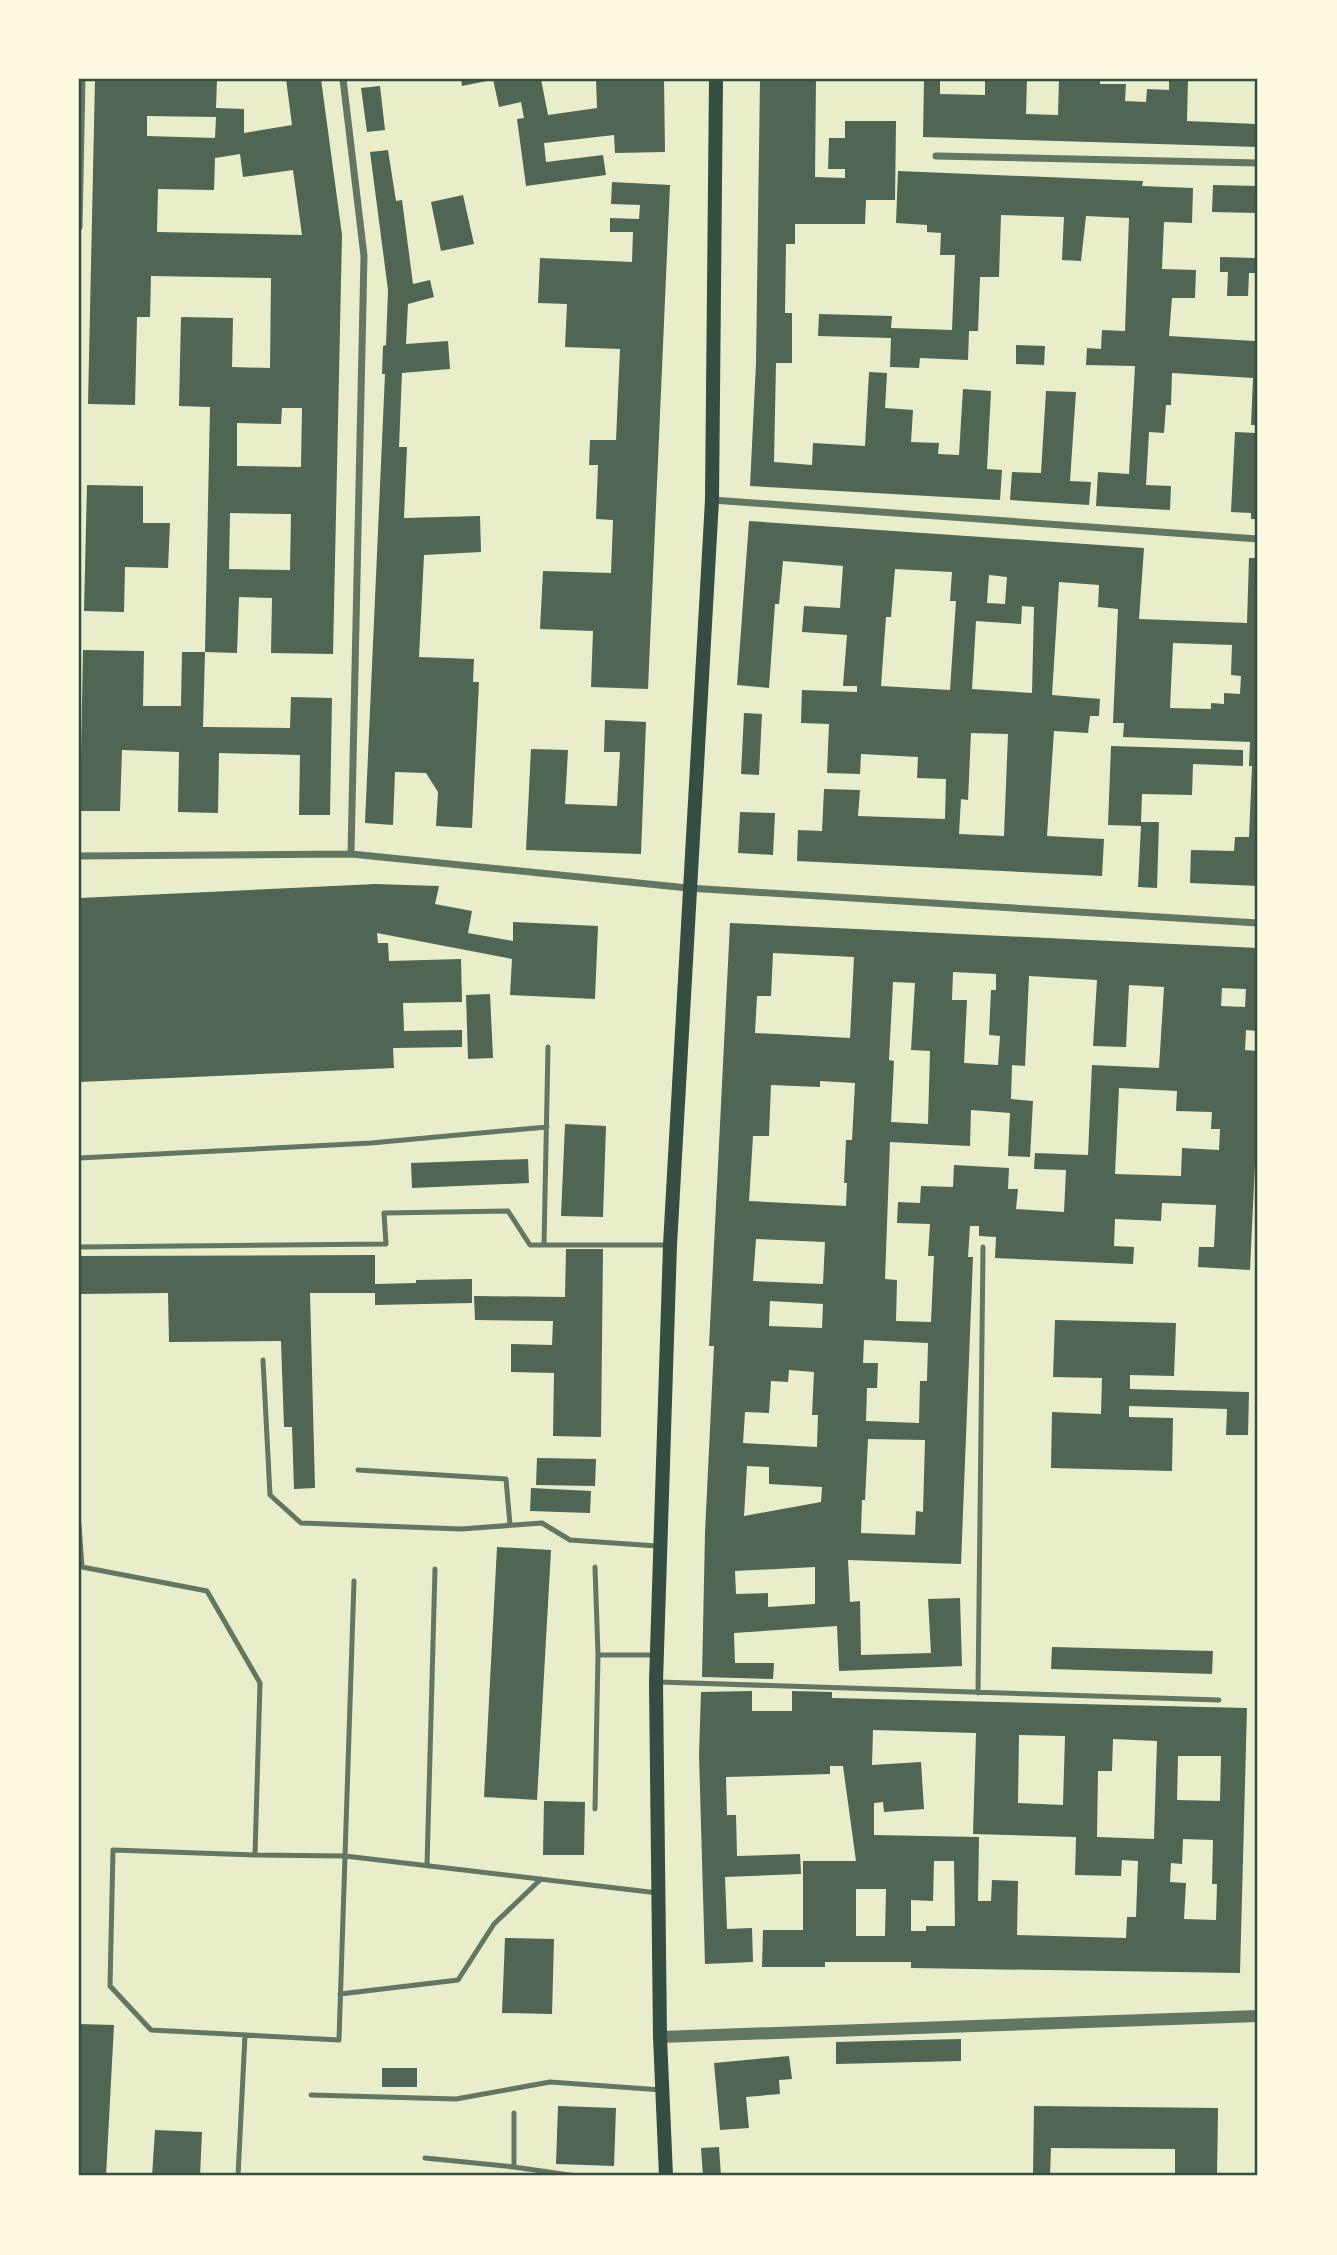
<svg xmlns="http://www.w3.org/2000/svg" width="1337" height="2255" font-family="Inter,sans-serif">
<rect width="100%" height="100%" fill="#e9edc9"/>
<path fill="#4f6655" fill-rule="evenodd" d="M95,79H217L216,108L244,109V133L292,125L286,79H321L342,235L333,654L271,653L272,598L239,597L237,653L205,652L210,407L179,406L181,317L233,318L232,367L270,368L271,278L151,276L150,317H137L135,405L88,404ZM147,116L216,117L215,138L147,136ZM240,154L243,177L293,170L302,235L157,232L158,189L214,190L215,158ZM282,408H302L301,467L237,466V423L281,424ZM230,513L291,514L290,570L229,569Z
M461,79H492V80L462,86Z
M493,79H541L548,115L597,108L596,79H664L665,152L615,153L614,135L544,143L546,162L603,155L606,175L526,186L517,119L524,118L521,102L499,107Z
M760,79H816L815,177L845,178V169H828L829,138H845V121H896L895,200H866L865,224H795V244H786L785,313H792V363H776L774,462L812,465L813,443L865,446L869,372L887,373L885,408L913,410L911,442L939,443L938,454L959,455L963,389L991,391L987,469L1002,470L1000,500L750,486L756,363Z
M924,79H940V94L985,95V79H1027L1026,114L1058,115L1059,79H1100V84H1126L1125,101L1146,102L1147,89L1169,90V79H1188L1187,121L1256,124V119H1258V147L923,137Z
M380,86L385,130L367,132L361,88Z
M388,150L396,201L402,200L413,284L430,280L434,297L408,304L406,344L448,341L450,369L402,373L399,447H407L404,518L480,516L481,552L424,555L419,657L474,659L473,682H479L472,828L436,826L438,792L426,773L395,772L393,825L365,823L385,374H382L383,346L386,345L388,290L370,152Z
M898,171L1143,181L1142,186L1193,188L1192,223L1164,222L1162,269L1196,270L1195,298H1172L1169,336L1255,341L1256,328H1258V519H1251V513L1231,512L1235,432L1256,433V425H1251L1253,378L1172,373L1171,405H1166L1164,433L1149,432L1146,485L1171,486L1170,510L1096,506L1098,472L1129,474L1135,366L1086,365L1087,348L1101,349L1102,330L1125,331L1129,218L1086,216L1081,261L1062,260L1064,217L1001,215L999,277H980L978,331H969L968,360L920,358L919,368L890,367L891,338L818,336L819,314L892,316L891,328L952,330L955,255H940L941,233L927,232V225L896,223Z
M612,182L670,185L648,689L591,687L593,631L540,629L543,571L611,573L613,520L596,519L598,465H589L590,440H616L620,349L565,347L567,304L538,303L540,258L632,262L633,232H610V218L639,219L640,205L611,204Z
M1213,185L1258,186V213L1212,212Z
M463,195L474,244L441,251L431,202Z
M1256,238H1258V273H1249L1248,296H1227L1228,272H1220V257L1255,258Z
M1016,345L1045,346L1044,365L1016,364Z
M1046,391L1076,392L1070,481L1091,482L1089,505L1010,500L1012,472L1041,473Z
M87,485L143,486V523H170L168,568L125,567L124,612L84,611Z
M749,521L1144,548L1139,619L1247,623L1249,558H1258V886L1190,883L1191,850L1234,851L1235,837H1249L1252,766H1249L1250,742L1123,737L1124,723H1113L1118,609L1098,607L1099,585L1059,582L1052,695L1100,699L1099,716H1090L1088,733L1054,731L1047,836L1104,839L1102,876L797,861L798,830L822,831L824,789L860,790L858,816L945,819L946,779L917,778L918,757L861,754L860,774L827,773L829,724L801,723L802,690L857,692V686H843L847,635L802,632L804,606L840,608L843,566L783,561L779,604H775L769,688L737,685ZM895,569L952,572L950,601H956L950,690L881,686L886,617H891ZM989,575L1007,577L1005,604L987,603ZM1022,606L1034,607L1032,693L972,689L976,621L1021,624ZM1173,643L1232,645L1231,675L1241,676L1240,694L1224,693V704L1211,703V709L1170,708ZM971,733L1008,734L1004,836L959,834L961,799L968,800Z
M83,650L144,651L143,706H181L182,652H205L203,727L290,728L291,697L332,698L330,815H299L300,755L219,753L218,813L178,812L179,752L122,750L120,811H80Z
M744,713L762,714L759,775L741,774Z
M605,720L646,722L641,854L526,850L531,749L568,750L565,804L617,806L620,752H604Z
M1111,746L1243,750V766L1193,764L1192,795L1142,794L1141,822H1159L1157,888L1138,887L1141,826L1108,825Z
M740,812L775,813L773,855L738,853Z
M375,884L439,886L435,904L472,911L468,933L513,941V922L598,926L595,999L510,995L512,959L377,933L378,943H388L389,961L461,959L462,1002L403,1003L404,1031L462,1030V1047L393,1048L394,1068L79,1082V898Z
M730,923L1258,948V1031L1246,1030L1245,1050L1258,1051V1098L1250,1270L1198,1267L1199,1247H1214L1216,1205L1162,1203L1161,1221L1115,1219L1114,1246L1134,1247L1133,1264L995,1258L996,1237L979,1236V1226H970L968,1257H973L961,1564L848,1560L850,1602L860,1601L861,1655L931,1653L928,1599L960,1598L962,1666L839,1671L837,1626L734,1633L735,1663H774L773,1679L702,1677L705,1533L714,1346H709ZM773,953L854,957L850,1038L755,1033L757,996H771ZM953,972L996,974V990H991L989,1035L1000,1036L998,1065L964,1063L967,1000H952ZM1029,976L1097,980L1093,1046L1126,1047L1129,985L1164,987L1159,1068L1092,1065L1088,1155L1035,1153L1034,1169L1066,1170L1064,1212L1016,1209L1018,1189H1008L1009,1168L954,1165L953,1187L921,1186L920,1203L898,1202L897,1223L930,1224L928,1256H934L931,1322L896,1321L897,1280L885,1279L890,1142L970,1146L971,1110L1010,1113L1008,1156L1030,1157L1033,1101L1011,1099L1012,1065L1025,1066ZM893,982L915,983L911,1050L930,1051L928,1124L891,1122L894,1061L889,1060ZM1222,988L1246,989L1245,1007L1221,1006ZM820,1081L855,1083L852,1140H846L844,1183H847L846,1206L749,1201L753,1136H769L771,1085L820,1087ZM1119,1088L1177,1091L1176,1111L1212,1112L1211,1129H1220L1219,1150L1182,1148L1181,1176L1115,1174ZM756,1239L825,1242L823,1284L753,1281ZM770,1301L823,1304L822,1328L769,1326ZM864,1340L928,1343L927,1381H920L919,1423L866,1421L867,1388H877L878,1363H863ZM789,1370L814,1372L812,1415H818L817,1447L743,1443L745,1412L769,1413L771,1381L788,1382ZM868,1439L925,1440L923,1512L916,1511L915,1535L861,1533L862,1500H865ZM747,1466L769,1467V1484L822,1487L821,1502L744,1516ZM815,1567V1604L768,1607V1593L736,1594L735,1571Z
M490,994L493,1058L468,1059L466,995Z
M565,1124L606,1126L603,1217L561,1216Z
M528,1159L529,1183L412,1188L411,1163Z
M566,1249H603L601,1437L553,1436L554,1373L511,1372V1344L552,1345L553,1321L475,1320L474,1296L565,1297Z
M375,1255V1284L416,1283V1280L472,1279V1303L375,1305V1293H310L315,1488L294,1489L292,1427H284L281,1341L169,1342L168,1293L79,1294V1256Z
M1055,1320L1176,1323L1174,1376L1130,1375V1389L1249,1392L1248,1435H1226L1227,1409L1129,1406V1417L1173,1418L1172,1471L1051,1468L1052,1412L1101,1414L1102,1378L1053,1377Z
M537,1458L596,1459L595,1486L536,1485Z
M531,1488L591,1491L590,1513L530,1511Z
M497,1547L551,1550L537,1800L484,1797Z
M1052,1647L1213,1651L1212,1674L1051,1669Z
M752,1691V1711H792V1691L832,1692V1698L1247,1708L1240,1973L911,1968V1962H825V1967H762L763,1930H803V1861H856L843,1766H830V1774L726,1777L727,1815H736L737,1856L800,1854L801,1874L725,1877L727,1929L752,1928L753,1962L705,1964L699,1755L701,1692ZM873,1730L976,1733L973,1834L1076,1837L1075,1875L1121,1876L1122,1860L1138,1861L1136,1917H1127L1126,1938L1017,1935L1018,1881L992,1880L991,1901H978L979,1837L874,1835V1803L883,1802L884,1812L924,1809L921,1762L872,1765ZM1019,1735L1065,1736L1063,1805L1018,1803ZM1113,1739L1157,1741L1154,1839L1097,1837L1098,1771H1112ZM1178,1756H1221L1220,1801L1177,1800ZM1183,1839L1213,1840L1212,1884H1217L1216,1920L1184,1919L1186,1883L1170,1882L1171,1863L1182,1864ZM934,1861H954L955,1926H926V1931H911V1900L933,1901ZM856,1889H886L885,1936H856Z
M544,1801L585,1802L584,1855H543Z
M505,1938L554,1939L552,2014L502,2013Z
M79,2024L114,2025L106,2176H79Z
M961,2039V2061L836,2064V2042Z
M789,2056L792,2079L779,2080L780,2094L746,2097L749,2128L720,2130L714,2063Z
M382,2068H417V2087H382Z
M558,2106L616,2108L614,2166L556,2164Z
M1034,2106L1218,2108L1217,2176H1175V2149L1051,2148L1050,2176H1033Z
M155,2130L202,2132L200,2176H152Z
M719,2147L721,2176H703L701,2148Z
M482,2173L505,2174V2176H481Z"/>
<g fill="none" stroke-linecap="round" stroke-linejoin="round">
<path stroke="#617663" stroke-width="5" d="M79,1158L371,1143L547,1127
M544,1245L548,1047
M79,1247L386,1244L384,1213L508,1211L530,1245H667
M263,1360L270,1495L301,1523L461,1529L542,1523L570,1540L657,1546
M358,1470L506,1479L510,1525
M79,1524L82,1567L207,1591L260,1683L255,1855L345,1856L658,1893
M595,1567L598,1655L595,1809
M598,1655H657
M659,1682L1219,1700
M978,1693L983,1247
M255,1855L113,1850L110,1986L151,2030L339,2040L354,1581
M427,1866L435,1569
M340,1994L458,1980L494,1924L541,1879
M311,2095L456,2099L550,2082L662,2090
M425,2158L514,2167L576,2176
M514,2167V2113
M238,2176L245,2035"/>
<path stroke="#617663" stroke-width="7" d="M343,79L364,256L351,854
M936,156L1258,163
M79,227L82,79
M712,500L1258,539
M79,856L351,854L688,888L1258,923"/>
<path stroke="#617663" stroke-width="12" d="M660,2037L1258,2016"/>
<path stroke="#344e41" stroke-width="14" d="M666,2176L660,2037L656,1682L670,1245L712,500L716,79"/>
</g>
<rect width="1337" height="2255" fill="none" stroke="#fefae0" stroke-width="161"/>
<rect x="80" y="80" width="1176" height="2094" fill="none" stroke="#344e41" stroke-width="2.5"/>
</svg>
